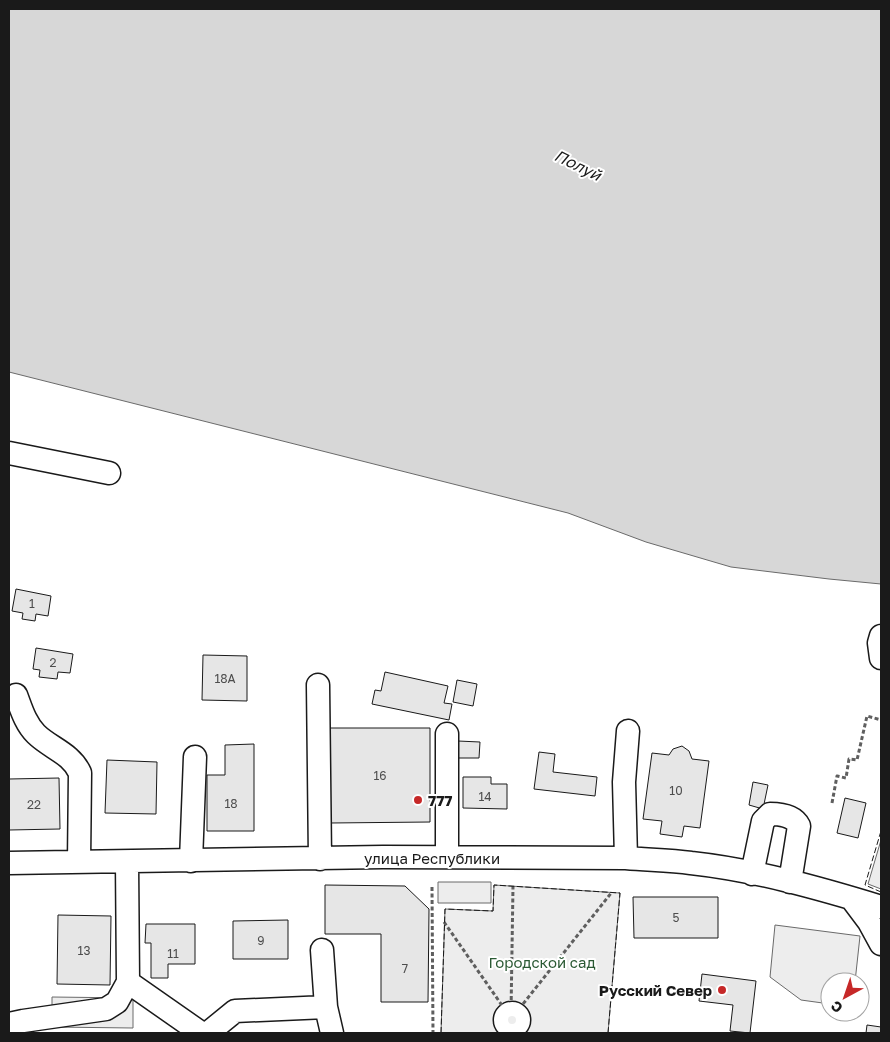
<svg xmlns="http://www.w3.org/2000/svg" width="890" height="1042" font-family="'Golos Text',sans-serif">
<rect width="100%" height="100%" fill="#fff"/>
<path fill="#ededed" stroke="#6a6a6a" d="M881,840V889L868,884Z
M438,882H491V903H438Z
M494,885L620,893L608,1033H441L445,909L493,911Z
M775,925L860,936L855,982H830V1004L801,1000L770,977Z
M52,997L133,998V1028L52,1027Z"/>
<path fill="#d7d7d7" stroke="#6a6a6a" d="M9,9H881V584L829,579L731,567L646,542L568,513L9,372Z"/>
<path fill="#e6e6e6" stroke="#1a1a1a" d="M16,589L51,596L48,616L36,614L35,621L22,619L23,613L12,611Z
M36,648L73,654L70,673L58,672L57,679L39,677L40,670L33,669Z
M203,655L247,656V701L202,700Z
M385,672L448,686L444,703L452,704L449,720L372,704L375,690L381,691Z
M457,680L477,684L473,706L453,702Z
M330,728H430V822L330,823Z
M458,741L480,742L479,758H458Z
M254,744V831H207V775H225V745Z
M682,746L689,751L692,759L709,761L700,828L684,826L682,837L660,834L662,821L643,819L652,753L669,755L673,749Z
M539,752L555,754L553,772L597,777L595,796L534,789Z
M107,760L157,762L156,814L105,813Z
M463,777H491V784H507V809L463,808Z
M59,778L60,829L9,830V779Z
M753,782L768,785L763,809L749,805Z
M845,798L866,803L858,838L837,833Z
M325,885L405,886L429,909L428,1002H381V934H325Z
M633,897H718V938H634Z
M58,915L111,916L110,985L57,984Z
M288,920V959H233V921Z
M146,924H195V964H168V978H151V943H145Z
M702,974L756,981L750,1033L730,1031L733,1005L699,1001Z
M867,1025L881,1027V1033H866Z"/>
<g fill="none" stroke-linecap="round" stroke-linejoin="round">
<defs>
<path id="minor" d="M9,453L109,473
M881,636L879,643L881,658
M318,685L320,859
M16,695C21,708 25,723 36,734C50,748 71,753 80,773L79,862
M447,857V734
M626,858L624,782L628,731
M191,861L195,757
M127,862L128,982L201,1033
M9,863L383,857L626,858C648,860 669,860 691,863C755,870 819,888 881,907
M752,874L763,821L770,814C781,814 794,816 799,826L790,882
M851,898L869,922L881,944
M322,950L326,1007
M505 1020a7 7 0 1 1 14 0a7 7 0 1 1-14 0Z
M9,1024L23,1021L106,1009L117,1002L128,982
M208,1033L235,1011L326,1007L332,1033"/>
</defs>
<use href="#minor" stroke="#1a1a1a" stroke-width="25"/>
<path stroke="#5f5f5f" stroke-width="3" stroke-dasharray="4 2.5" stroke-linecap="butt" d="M832,803L837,776L846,778L849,759L857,760L867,716L881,720
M432,887L433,1033
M444,922L508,1014
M511,1013L513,886
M515,1014L612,892
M502,1033L507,1026
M512,1033V1028"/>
<use href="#minor" stroke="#fff" stroke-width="22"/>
<path stroke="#1a1a1a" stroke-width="1" stroke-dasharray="6 2.5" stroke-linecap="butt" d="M881,831L865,885L881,892
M441,1033L445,909L493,911L494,885L620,893L608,1033"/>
</g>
<g fill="#c62828" stroke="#fff" stroke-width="2">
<circle cx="418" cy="800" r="5"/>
<circle cx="722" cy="990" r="5"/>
</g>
<g text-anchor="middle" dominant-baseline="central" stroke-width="4" stroke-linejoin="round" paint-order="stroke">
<g font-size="12" fill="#4d4d4d">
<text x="32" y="603">1</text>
<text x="53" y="662">2</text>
<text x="225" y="678">18А</text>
<text x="380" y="775">16</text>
<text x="676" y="790">10</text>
<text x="485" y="796">14</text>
<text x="231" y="803">18</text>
<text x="34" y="804">22</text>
<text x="676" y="917">5</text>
<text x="261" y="940">9</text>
<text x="84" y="950">13</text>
<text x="173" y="953">11</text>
<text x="405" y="968">7</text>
</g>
<g font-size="15" font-weight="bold" fill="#1a1a1a" stroke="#fff" text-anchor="start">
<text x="428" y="800">777</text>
<text x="712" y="990" text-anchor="end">Русский Север</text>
</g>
<g font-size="15" fill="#1a1a1a" stroke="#fff">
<text x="432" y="858">улица Республики</text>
</g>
<g font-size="15" fill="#2b5a34" stroke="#fff">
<text x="542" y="962">Городской сад</text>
</g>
<g font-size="16" font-style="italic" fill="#1a1a1a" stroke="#fff">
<text transform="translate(578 165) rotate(26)">Полуй</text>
</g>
</g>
<rect width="890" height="1042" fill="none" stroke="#1a1a1a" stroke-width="20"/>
<g transform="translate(845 997) rotate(220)"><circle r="24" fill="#ffffff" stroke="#a3a3a3"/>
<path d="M0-4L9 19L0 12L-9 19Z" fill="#c62828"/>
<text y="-8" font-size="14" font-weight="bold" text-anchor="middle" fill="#1a1a1a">С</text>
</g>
</svg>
